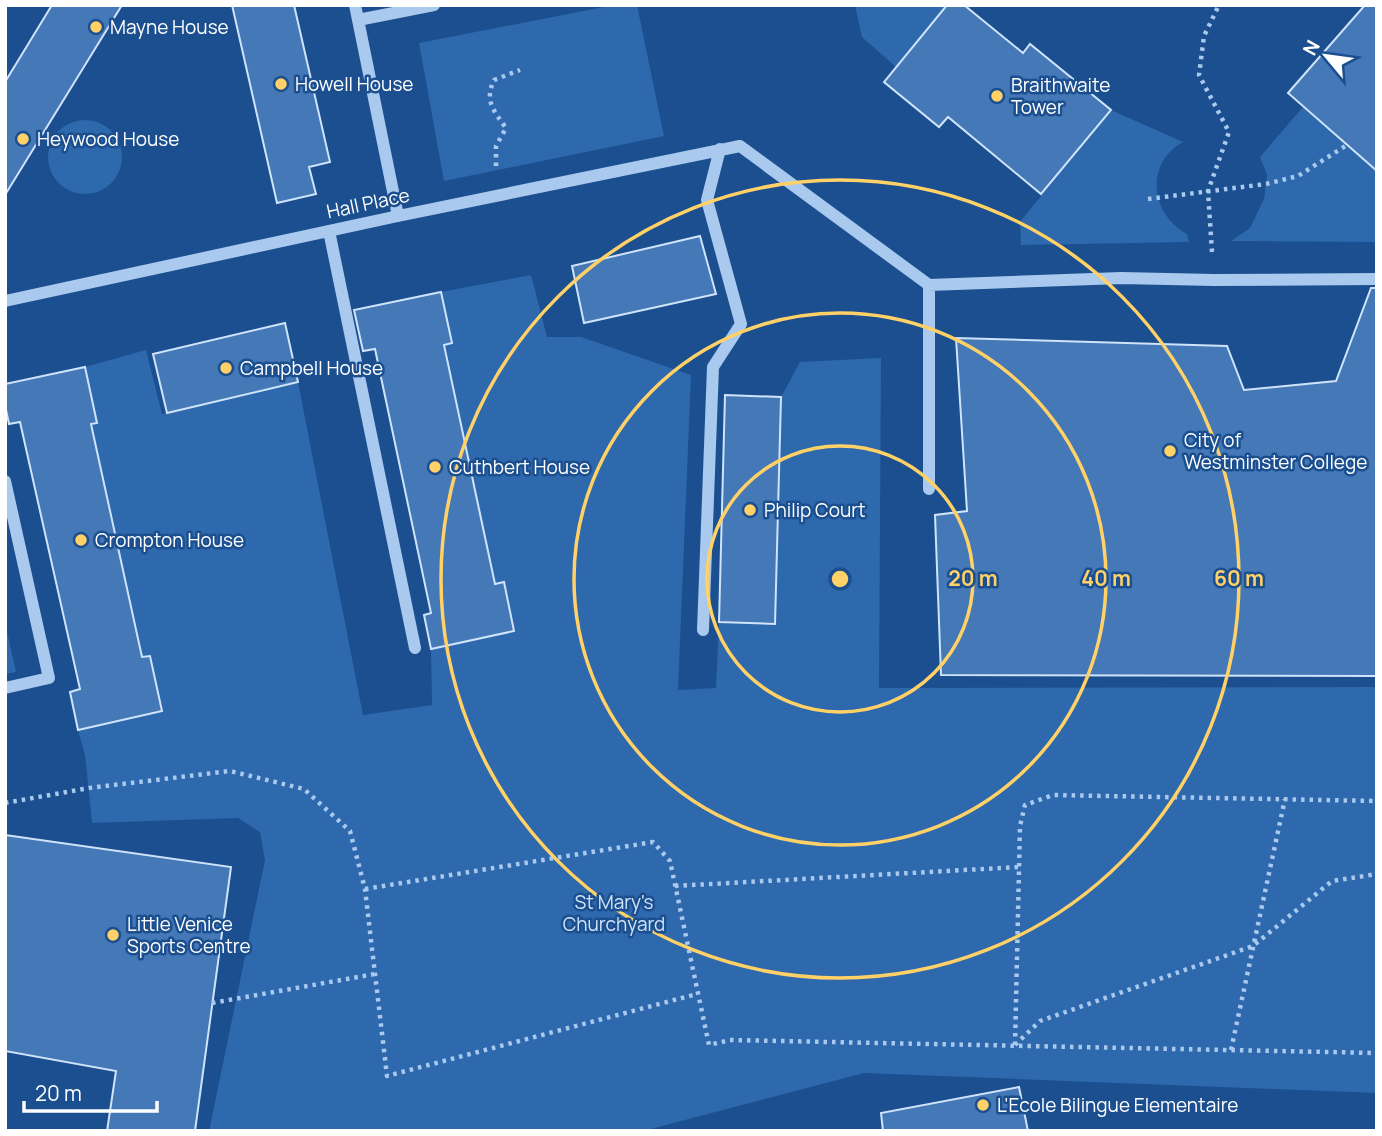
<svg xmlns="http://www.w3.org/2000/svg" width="1382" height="1136" font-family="Manrope,sans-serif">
<rect width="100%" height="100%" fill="#1b4f8f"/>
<path fill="#2e69ad" d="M614,5H637L664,136L444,181L419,43Z
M855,5H947L896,67L862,37Z
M1303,107L1371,166L1377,161V242L1231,241L1250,228L1264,199L1267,175L1260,157Z
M1111,110L1183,142C1144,164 1151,214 1187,234L1189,242L1021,245L1020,222Z
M48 157a37 37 0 1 1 74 0a37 37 0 1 1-74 0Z
M531,275L547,337H581L691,375L678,690L716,688L719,622L775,623L781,397L800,362L881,358L879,688L1377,687V1093L864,1073L643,1131H209L265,860L260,832L238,818L92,823L85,755L78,730L162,710L150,656L142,657L91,424L97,423L85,367L146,350L162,414L298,382L363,715L432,705L431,649L514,631L504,583L495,584L444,345L452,342L441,292Z
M5,623L16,672L5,674Z"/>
<path fill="#4478b7" stroke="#cfe3fa" stroke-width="2" d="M52,5H122L5,195V82Z
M232,5H294L330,162L309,167L316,194L277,203Z
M947,5H964L1023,53L1030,44L1111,110L1041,194L948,117L939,127L884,82Z
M1365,5H1377V171L1288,93Z
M700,236L716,294L584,323L572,266Z
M1371,288H1377V676L941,675L935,515L967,511L956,338L1227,346L1244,390L1336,381Z
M441,292L452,343L444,345L495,584L504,582L514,631L431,649L424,615L431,613L375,349L363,351L354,310Z
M285,323L298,382L167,413L153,354Z
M85,367L97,423L91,424L142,657L150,656L162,711L78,730L70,692L80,689L20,422L9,424L5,405V384Z
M725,395L781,397L775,624L719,622Z
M5,835L231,867L195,1131H107L116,1071L5,1051Z
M1019,1087L1028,1131H883L881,1113Z"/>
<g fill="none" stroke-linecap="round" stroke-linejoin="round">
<path stroke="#a9c9ee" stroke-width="4.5" stroke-dasharray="3.5 5" stroke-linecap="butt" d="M496,166V146L506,128C494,111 484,101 494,80L520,70
M1148,199L1266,184L1298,176L1347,145
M1212,252L1208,191L1229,132L1199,75L1204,36L1219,5
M5,803L89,788L230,771L304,789L350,831L365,889L387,1076L697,994
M675,886L1019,867
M365,889L653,842L670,861L709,1045L730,1040L1377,1053
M212,1003L375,974
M1015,1045L1020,826L1025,805L1053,795L1377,801
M1015,1045L1040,1021L1253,946L1332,881L1377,874
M1231,1050L1285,799"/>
<path stroke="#a9c9ee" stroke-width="12" d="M355,5L398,216
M358,20L434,5
M329,231L415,648
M929,285V489
M5,301L398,216L740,146L929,285L1121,278L1214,280L1377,279
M5,481L49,678L5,688
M703,630L713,367L741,324L707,200L720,149"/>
</g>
<g fill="none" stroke="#ffd166" stroke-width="3.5">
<circle cx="840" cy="579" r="133"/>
<circle cx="840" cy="579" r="266"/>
<circle cx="840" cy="579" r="399"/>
</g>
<g fill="#ffd166" stroke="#1b4f8f" stroke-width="2.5">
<circle cx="96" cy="27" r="7"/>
<circle cx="281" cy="84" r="7"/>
<circle cx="997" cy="96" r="7"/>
<circle cx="23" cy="139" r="7"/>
<circle cx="226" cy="368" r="7"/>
<circle cx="1170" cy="451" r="7"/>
<circle cx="435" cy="467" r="7"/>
<circle cx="750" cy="510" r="7"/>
<circle cx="81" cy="540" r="7"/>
<circle cx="113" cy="935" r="7"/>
<circle cx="983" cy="1105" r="7"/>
</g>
<g text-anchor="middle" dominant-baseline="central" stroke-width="5" stroke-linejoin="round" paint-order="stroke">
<g font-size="19" fill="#fff" stroke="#1b4f8f" text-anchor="start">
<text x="110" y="27">Mayne House</text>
<text x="295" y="84">Howell House</text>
<text x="1011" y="85">Braithwaite<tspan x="1011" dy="22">Tower</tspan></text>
<text x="37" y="139">Heywood House</text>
<text x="240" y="368">Campbell House</text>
<text x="1184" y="440">City of<tspan x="1184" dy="22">Westminster College</tspan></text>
<text x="449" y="467">Cuthbert House</text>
<text x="764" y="510">Philip Court</text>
<text x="95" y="540">Crompton House</text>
<text x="127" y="924">Little Venice<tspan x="127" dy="22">Sports Centre</tspan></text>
<text x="997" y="1105">L'Ecole Bilingue Elementaire</text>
</g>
<g font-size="19" fill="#fff" stroke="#1b4f8f">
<text transform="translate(368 203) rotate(-12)">Hall Place</text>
</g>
<g font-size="19" fill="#cfe3fa" stroke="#1b4f8f">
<text x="614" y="902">St Mary's<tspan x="614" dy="22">Churchyard</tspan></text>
</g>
</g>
<circle cx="840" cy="579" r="10" fill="#ffd166" stroke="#1b4f8f" stroke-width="3.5"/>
<g font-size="21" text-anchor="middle" font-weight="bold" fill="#ffd166" stroke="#1b4f8f" stroke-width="5" stroke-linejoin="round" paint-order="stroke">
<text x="973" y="586">20 m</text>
<text x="1106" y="586">40 m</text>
<text x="1239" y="586">60 m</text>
</g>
<rect width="1382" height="1136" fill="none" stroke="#ffffff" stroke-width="14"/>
<g transform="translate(1326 56) rotate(299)" stroke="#1b4f8f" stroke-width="5" paint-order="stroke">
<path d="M0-5L12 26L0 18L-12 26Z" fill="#ffffff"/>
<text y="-10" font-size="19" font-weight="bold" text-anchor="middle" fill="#ffffff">N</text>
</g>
<path d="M24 1101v10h133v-10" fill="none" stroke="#ffffff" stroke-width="3.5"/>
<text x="35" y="1101" font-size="21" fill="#ffffff" stroke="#1b4f8f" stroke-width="5" paint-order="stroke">20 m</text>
</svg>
